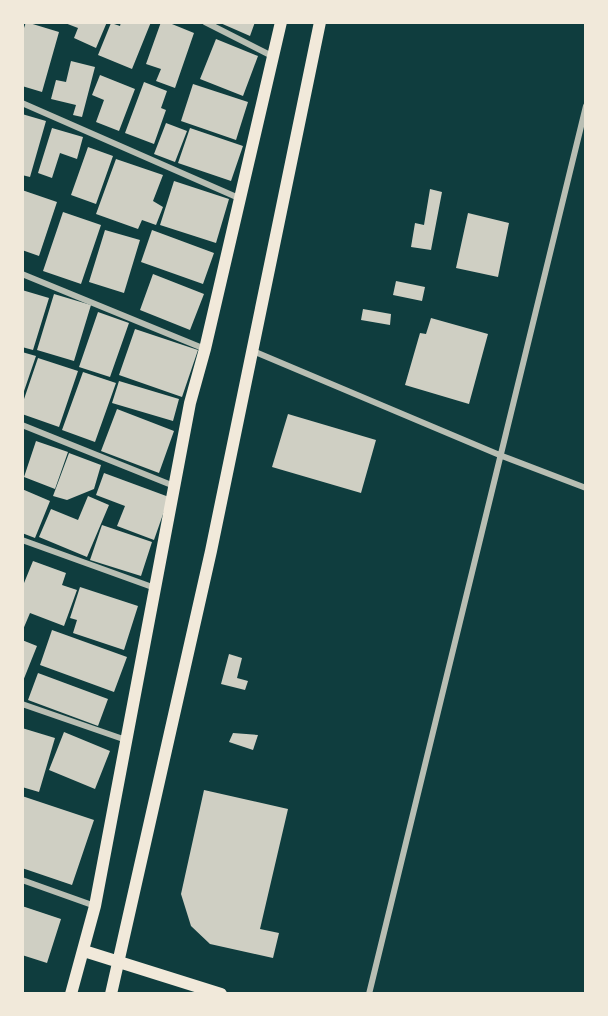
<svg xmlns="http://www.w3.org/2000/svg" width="608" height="1016" font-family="Poppins,sans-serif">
<rect width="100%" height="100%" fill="#0f3d3e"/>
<path fill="#cfcfc3" d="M26,22L59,32L42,92L22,86V34Z
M107,22L96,48L74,38L78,28L65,23Z
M121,22H151L132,69L98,55L111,23L120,26Z
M161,22H167L194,33L175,88L156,81L161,69L146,64Z
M218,22H255L250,36Z
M216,39L258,56L243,96L200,79Z
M71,61L95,67L82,117L73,115L76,105L51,99L56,80L66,82Z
M100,75L135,89L119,131L96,122L104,100L92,95Z
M144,82L167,91L161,108L166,110L154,144L125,133Z
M193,84L248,102L236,140L181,121Z
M22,114L46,121L30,177L22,175Z
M166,123L187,131L175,162L154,154Z
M52,128L83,137L77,159L60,153L52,178L38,173Z
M190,128L243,146L231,181L178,163Z
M88,147L113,156L96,204L71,195Z
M116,159L163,175L153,201L163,207L156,225L142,220L138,229L96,214Z
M174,181L229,199L216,243L160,225Z
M430,189L442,192L431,250L411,247L415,223L424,225Z
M22,190L57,202L39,256L22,250Z
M63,212L101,225L81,284L43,271Z
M468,213L509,223L498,277L456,268Z
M105,230L140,240L124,293L89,282Z
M152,230L214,253L203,284L141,262Z
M153,274L204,294L190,330L140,310Z
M396,281L425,287L422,301L393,295Z
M22,290L49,298L33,350L22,347Z
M54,294L91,305L74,361L37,350Z
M363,309L391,314L390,325L361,320Z
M98,312L129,323L110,377L79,367Z
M431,318L488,334L469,404L405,385L420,333L426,334Z
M135,329L198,350L182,397L119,375Z
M22,352L36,356L23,394H22Z
M38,358L78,371L59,427L22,414V405Z
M83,372L116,383L95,442L62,430Z
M119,381L179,399L173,421L112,403Z
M117,409L174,431L159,473L101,451Z
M288,414L376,440L361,493L272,467Z
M36,441L68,452L55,489L24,477Z
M69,453L101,465L94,489L67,500L53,496Z
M104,473L169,497L154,540L117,526L125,506L96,495Z
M22,489L50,501L35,538L22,533Z
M88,496L109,505L87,557L39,537L51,509L78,520Z
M102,525L152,542L141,576L90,560Z
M33,561L66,573L62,585L77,590L64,626L30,613L22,632V588Z
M80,587L138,606L124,650L73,633L77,620L70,618Z
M52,630L127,657L114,692L40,665Z
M22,640L37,646L23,681H22Z
M229,654L242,658L237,678L248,681L245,690L221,684Z
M38,673L108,699L98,726L28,700Z
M22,728L55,738L39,792L22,787Z
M64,732L110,751L95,789L49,770Z
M233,733L258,735L253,750L229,742Z
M204,790L288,809L260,929L279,933L273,958L210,944L191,926L181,894Z
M22,796L94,820L72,885L22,868Z
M22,906L61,919L47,963L22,955Z"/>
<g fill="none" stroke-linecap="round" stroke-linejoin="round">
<path stroke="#b8beb3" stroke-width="6" d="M205,22L274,57
M22,103L241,199
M22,274L205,349
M253,351L502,456L586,488
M22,425L174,486
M22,540L155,588
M22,704L126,740
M22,880L95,906
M369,994L586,106"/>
<path stroke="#f1e9da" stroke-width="12" d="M84,951L221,994
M71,994L95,906L190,403L205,349L281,22
M111,994L211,551L320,22"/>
</g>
<rect width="608" height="1016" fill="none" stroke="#f1e9da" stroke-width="48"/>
</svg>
